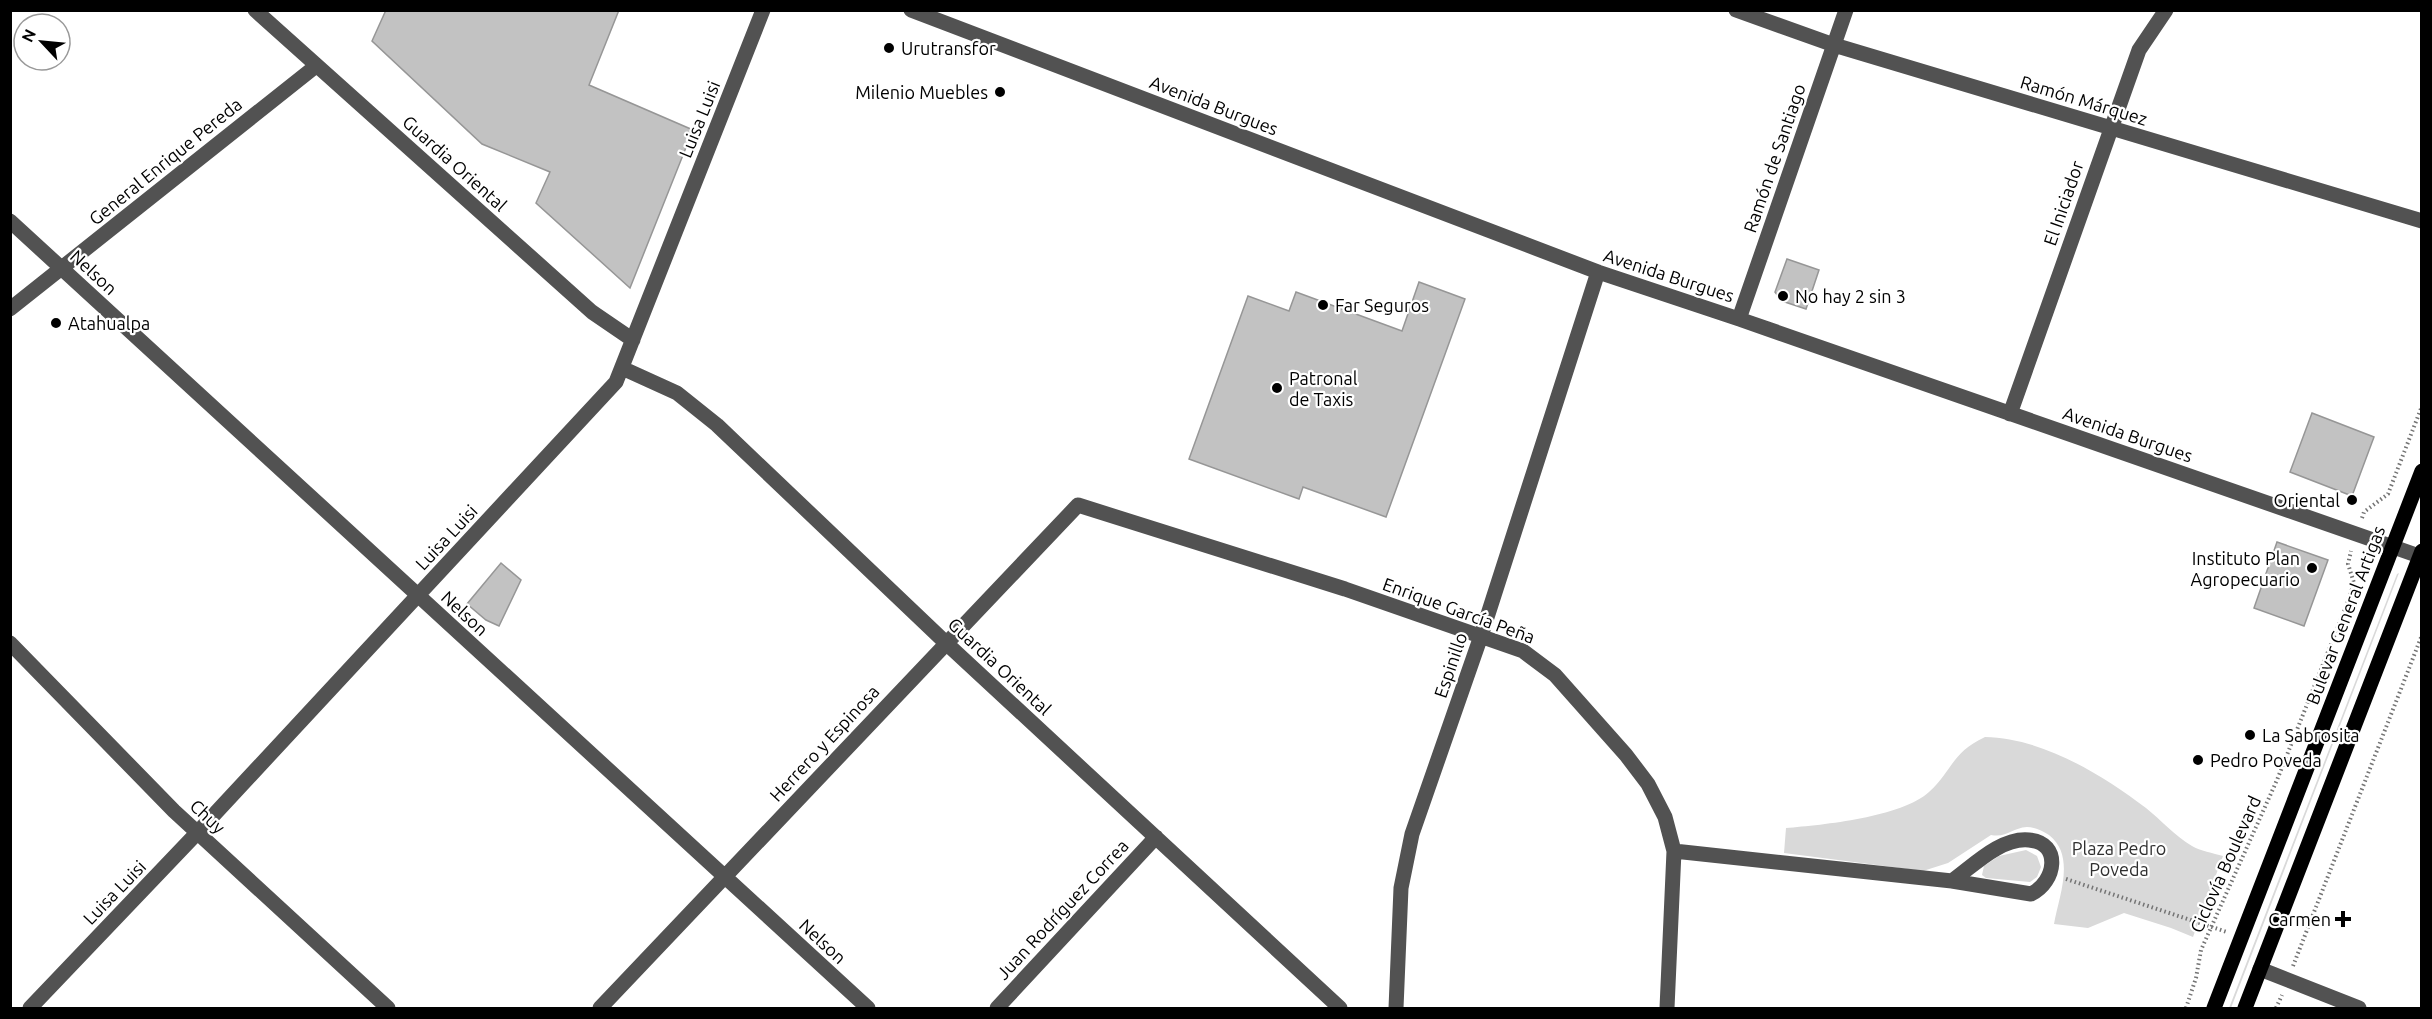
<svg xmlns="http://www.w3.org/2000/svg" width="2432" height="1019" font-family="Ubuntu,sans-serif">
<rect width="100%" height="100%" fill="#fff"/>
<path fill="#d9d9d9" d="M2399,573L2231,1008H2229L2397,574Z
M1985,737C2042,738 2101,774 2146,808C2161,820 2175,836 2192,846C2200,851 2213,853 2223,856L2193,937L2171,928L2124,913L2088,928L2054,924C2059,896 2076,856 2049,835C2043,831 2034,827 2027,827C2012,828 2007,838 1991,835L1948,863L1923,871L1784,853L1786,828C1823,825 1902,817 1929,792C1953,770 1951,753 1985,737Z
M2026,850L2037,856L2041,867L2037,877L2030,882L1986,878L1982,875L1984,866L1999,856Z"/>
<path fill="#c2c2c2" stroke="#969696" stroke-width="1.5" d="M386,10H619L589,85L693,130L630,288L536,203L550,172L482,144L372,41Z
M1787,259L1819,270L1806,309L1782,301L1775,292Z
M1419,282L1465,299L1386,517L1303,487L1299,499L1189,459L1248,296L1289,311L1296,292L1402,331Z
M2312,413L2374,437L2352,496L2290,472Z
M2277,542L2328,560L2304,626L2254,608Z
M501,563L521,580L499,626L486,620L467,604Z"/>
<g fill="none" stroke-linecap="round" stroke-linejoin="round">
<path stroke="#747474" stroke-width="4" stroke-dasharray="1.5 3" stroke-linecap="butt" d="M2362,518L2364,512L2388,494L2422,406
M2066,879L2227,932
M2293,966L2422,635
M2186,1008L2196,978L2201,950L2277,780L2347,604L2354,583L2348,564L2351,551
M2276,1008L2282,995"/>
<path stroke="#525252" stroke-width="15" d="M255,10L592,312L633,340
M911,10L1598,272L1739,319L2422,557
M1736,10L1834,45L2422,221
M10,221L868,1008
M10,309L316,66
M1739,319L1846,10
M622,368L677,393L717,425L946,643L1340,1008
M2010,414L2139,50L2166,10
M10,643L174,811L388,1008
M2260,969L2359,1008
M30,1008L197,833L616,382L763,10
M600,1008L1078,505L1345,589L1523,651L1555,675L1626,755L1648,784L1665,817L1674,851L1952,881L2031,894C2056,882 2062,843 2029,840C2001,837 1973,866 1952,881
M997,1008L1156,837
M1396,1008L1401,888L1412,834L1481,636L1598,272
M1667,1008L1674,851"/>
<path stroke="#000" stroke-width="15" d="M2214,1008L2422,471
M2245,1008L2422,551"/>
</g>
<g fill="#000" stroke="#fff" stroke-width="2">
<circle cx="889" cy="48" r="6"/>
<circle cx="1000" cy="92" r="6"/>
<circle cx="1783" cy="296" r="6"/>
<circle cx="1323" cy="305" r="6"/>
<circle cx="56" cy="323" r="6"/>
<circle cx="1277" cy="388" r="6"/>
<circle cx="2352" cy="500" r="6"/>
<circle cx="2312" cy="568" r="6"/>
<circle cx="2250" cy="735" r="6"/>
<circle cx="2198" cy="760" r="6"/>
<path d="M2340 910h6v6h6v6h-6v6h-6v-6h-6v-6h6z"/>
</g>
<g text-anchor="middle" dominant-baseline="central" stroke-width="4.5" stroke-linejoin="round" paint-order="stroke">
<g font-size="18" fill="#000" stroke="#fff" text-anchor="start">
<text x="901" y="48">Urutransfor</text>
<text x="988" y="92" text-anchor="end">Milenio Muebles</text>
<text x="1795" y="296">No hay 2 sin 3</text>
<text x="1335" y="305">Far Seguros</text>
<text x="68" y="323">Atahualpa</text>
<text x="1289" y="378">Patronal<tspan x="1289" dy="21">de Taxis</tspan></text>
<text x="2340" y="500" text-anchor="end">Oriental</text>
<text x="2300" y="558" text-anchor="end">Instituto Plan<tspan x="2300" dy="21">Agropecuario</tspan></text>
<text x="2262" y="735">La Sabrosita</text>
<text x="2210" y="760">Pedro Poveda</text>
<text x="2331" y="919" text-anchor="end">Carmen</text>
</g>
<g font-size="18" fill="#000" stroke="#fff">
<text transform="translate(2084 100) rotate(17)">Ramón Márquez</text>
<text transform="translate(1214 105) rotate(21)">Avenida Burgues</text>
<text transform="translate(699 119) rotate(-68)">Luisa Luisi</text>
<text transform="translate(1774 158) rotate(-71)">Ramón de Santiago</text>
<text transform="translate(165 161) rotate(-39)">General Enrique Pereda</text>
<text transform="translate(455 163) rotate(42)">Guardia Oriental</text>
<text transform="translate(2063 203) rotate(-71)">El Iniciador</text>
<text transform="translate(94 272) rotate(43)">Nelson</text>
<text transform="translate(1669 275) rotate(18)">Avenida Burgues</text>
<text transform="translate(2128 434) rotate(19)">Avenida Burgues</text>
<text transform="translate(446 537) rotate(-47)">Luisa Luisi</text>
<text transform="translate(1459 610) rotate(20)">Enrique García Peña</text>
<text transform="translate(465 613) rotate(43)">Nelson</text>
<text transform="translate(2345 615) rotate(-69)">Bulevar General Artigas</text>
<text transform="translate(1450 665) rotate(-71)">Espinillo</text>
<text transform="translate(1000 666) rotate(43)">Guardia Oriental</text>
<text transform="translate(824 743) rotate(-47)">Herrero y Espinosa</text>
<text transform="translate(208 816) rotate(43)">Chuy</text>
<text transform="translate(2225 864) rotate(-66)">Ciclovía Boulevard</text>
<text transform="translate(114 892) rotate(-46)">Luisa Luisi</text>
<text transform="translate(1062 909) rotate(-47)">Juan Rodríguez Correa</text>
<text transform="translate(823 941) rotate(43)">Nelson</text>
</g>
<g font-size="18" fill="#303030" stroke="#fff">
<text x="2119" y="848">Plaza Pedro<tspan x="2119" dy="21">Poveda</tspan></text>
</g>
</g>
<rect width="2432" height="1019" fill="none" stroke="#000000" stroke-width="24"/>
<g transform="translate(42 42) rotate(296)"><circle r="28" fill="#ffffff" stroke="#999999" stroke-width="1.5"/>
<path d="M0-4.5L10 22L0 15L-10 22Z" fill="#000000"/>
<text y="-9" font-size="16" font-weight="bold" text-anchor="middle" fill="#000000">N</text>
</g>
</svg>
